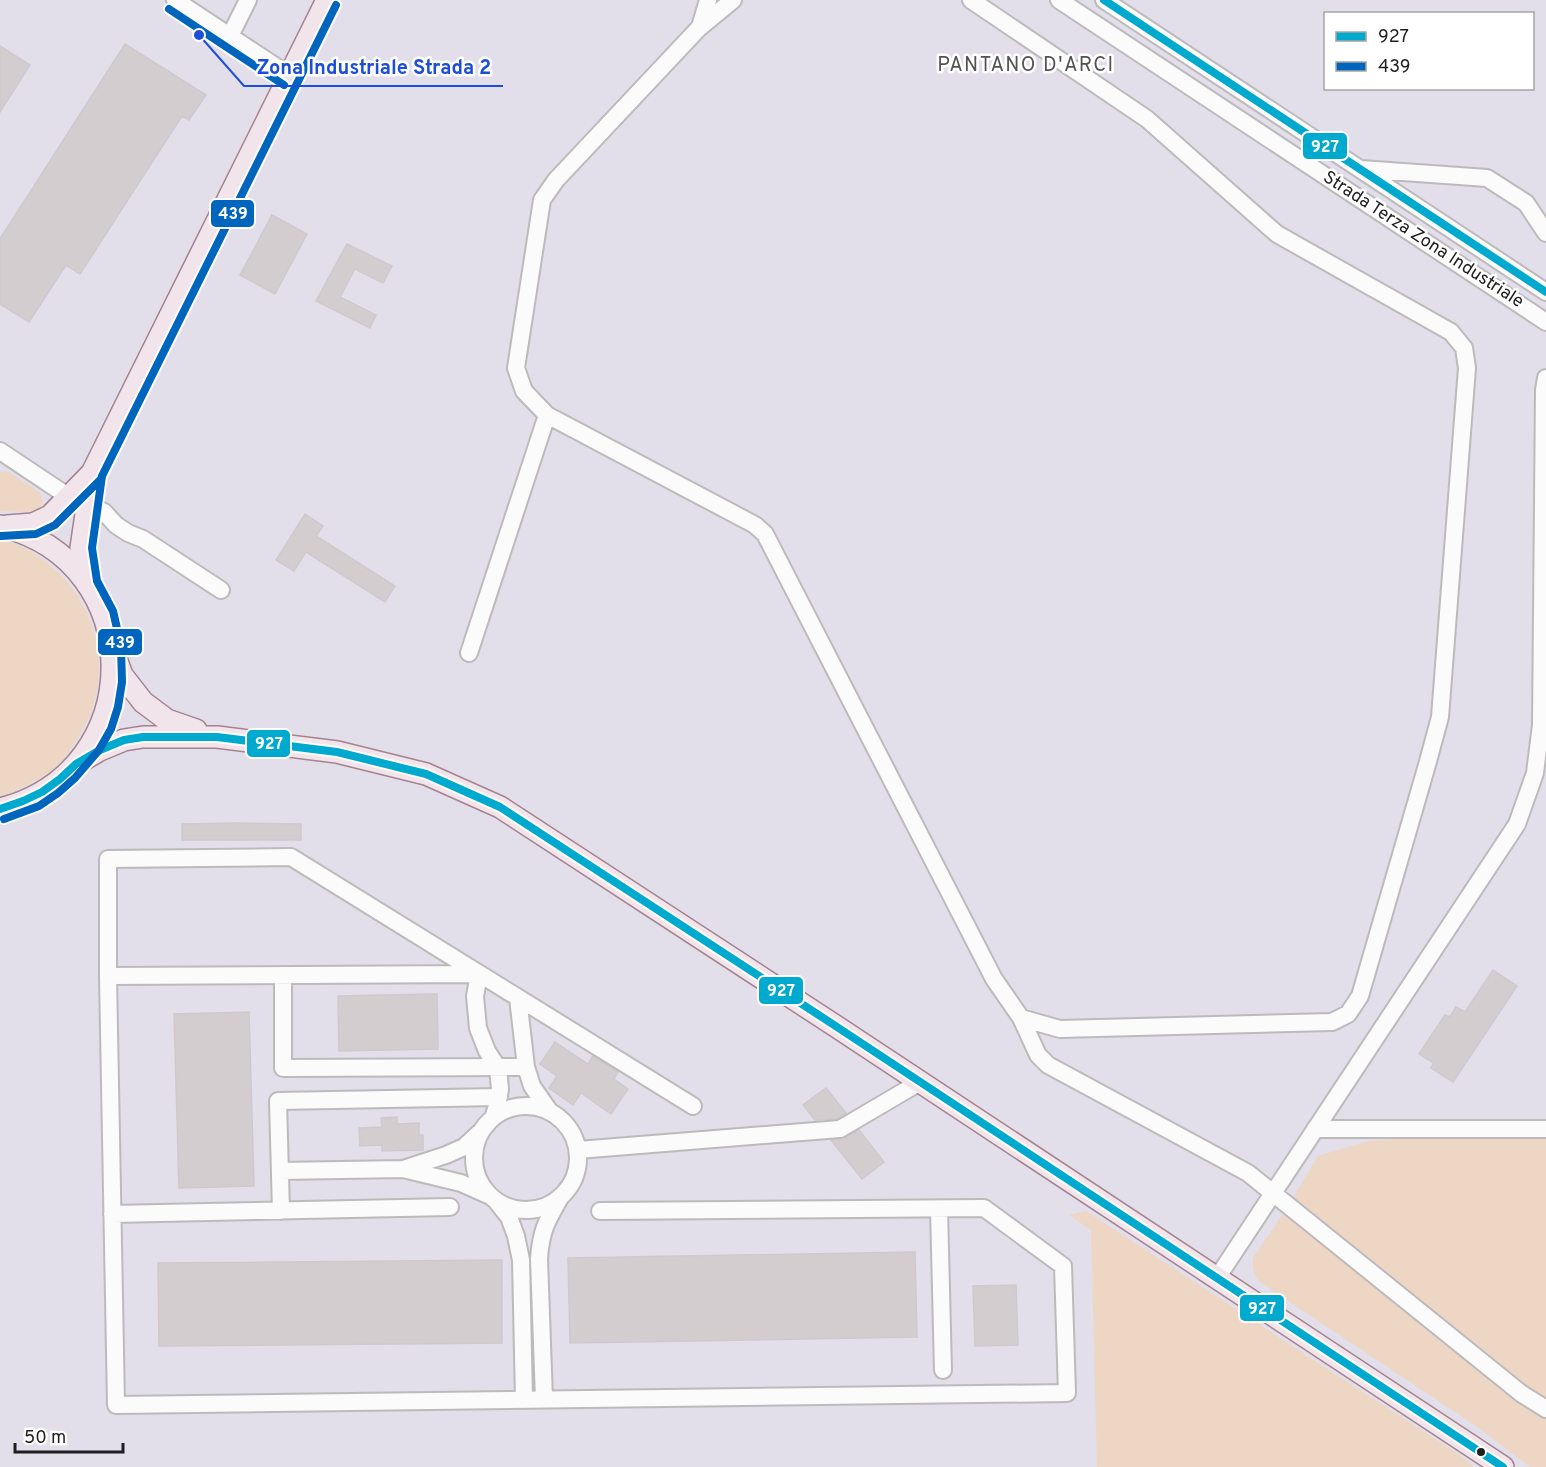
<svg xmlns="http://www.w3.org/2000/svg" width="1546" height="1467" font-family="Overpass,sans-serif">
<rect width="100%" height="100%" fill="#ede7ea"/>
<path fill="#e2deea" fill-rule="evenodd" d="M0,0H1546V1467H0ZM1326,14H1532V88H1326Z"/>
<path fill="#eed6c5" d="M0,472H9L40,493L43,501L39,509L26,512L0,511Z
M0,538C83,564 126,655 81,733C73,747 63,762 49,772C34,783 18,790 0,796Z
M1546,1138V1467H1530L1476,1426L1261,1283C1254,1276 1252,1268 1253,1258L1289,1205L1318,1156L1369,1141L1395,1139Z
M1086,1211L1461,1456L1474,1467H1097L1091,1230L1069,1215Z"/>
<path fill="#d3cdd0" stroke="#d0c8cd" stroke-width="1.5" d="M125,44L206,95L189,120L182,116L80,274L66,265L29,322L0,304V239Z
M0,46L30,65L0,112Z
M272,215L307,234L275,294L240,275Z
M347,244L392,266L383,283L355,269L340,297L376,315L370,328L316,301Z
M305,514L323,526L316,536L395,586L385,602L306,552L294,571L276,560Z
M237,823L301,824V840H182V824Z
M1493,970L1517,986L1453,1082L1431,1068L1434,1063L1419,1054L1445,1015L1450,1017L1456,1007L1465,1012Z
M437,994L438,1049L339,1051L338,996Z
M249,1012L254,1186L179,1188L174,1014Z
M555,1042L588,1064L593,1056L618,1072L614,1079L628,1089L611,1114L581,1093L573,1105L549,1088L557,1076L540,1064Z
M826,1088L846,1113L837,1119L815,1120L803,1105Z
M397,1117V1124L419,1123V1135H423V1150L382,1151V1145L360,1146L359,1128L382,1127L381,1118Z
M859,1130L884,1162L862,1179L831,1140L845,1138Z
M915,1252L917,1337L570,1343L568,1258Z
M502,1260V1343L159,1346L158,1263Z
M1016,1285L1018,1345L975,1346L973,1286Z"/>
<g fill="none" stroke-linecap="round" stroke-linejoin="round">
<defs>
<path id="minor" d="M175,0L290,76
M733,0L699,28L556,180L542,200L516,368L524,391L547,415L755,525L765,534L994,979L1021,1018
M971,0L1147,119L1277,234L1451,332L1464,348L1467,368L1440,717L1427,765L1360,996L1348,1014L1332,1022L1060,1029L1021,1018L1038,1055L1048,1065L1248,1173L1522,1394L1546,1409
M1059,0L1546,322
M1104,0L1546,292
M700,27L708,0
M230,36L248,0
M1361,169L1487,178L1526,203L1546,233
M0,451L69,497
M87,504L104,512L116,525L128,533L143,539L221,590
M469,653L547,415
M283,975V1068L526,1067
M108,976L116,1405L1067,1393L1063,1266L984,1208L600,1211
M518,998L526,1067L532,1086L550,1112
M474 1158a52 52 0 1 1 104 0a52 52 0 1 1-104 0Z
M493,1118L497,1106L500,1089L498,1068L487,1051L478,1028L475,996L479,974L108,976V859L291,857L693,1106
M1315,1129H1546
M578,1150L840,1129L920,1082
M403,1169L446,1155L464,1147L479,1133
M280,1171L403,1169L461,1183L488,1195
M497,1202L509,1217L516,1236L521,1260L524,1400
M939,1209L943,1370
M281,1211L278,1101L499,1097
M112,1214L450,1207
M1217,1278L1517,824L1535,773L1541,725L1544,390L1546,378
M544,1399L539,1259C541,1231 546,1222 560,1198"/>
<path id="major" d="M0,526C150,561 149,772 0,809
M7,526L33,524L50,516L92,473
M87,584L81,548L92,473L327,0
M115,656L122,675L143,702L167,720L196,730
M76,764L100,750L124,740L143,737H217L337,752L426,774L500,807L834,1025L1503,1467"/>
</defs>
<use href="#minor" stroke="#bdbabc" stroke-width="20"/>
<use href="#major" stroke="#a48390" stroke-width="24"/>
<use href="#minor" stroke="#fcfbfc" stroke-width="16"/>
<use href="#major" stroke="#f1e4ea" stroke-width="21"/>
<defs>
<path id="bus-1" d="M1104,0L1546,292
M0,809L23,801L42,792L60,779L76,764L100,750L124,740L143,737H217L337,752L426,774L500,807L834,1025L1503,1467"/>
<path id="bus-2" d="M169,9L284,85
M1,536L36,534L55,525L100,480
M4,819L39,806L58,793L75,778L99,750L111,729L118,707L122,682L121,646L113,611L97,581L92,548L102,476L336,5"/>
</defs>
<use href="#bus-1" stroke="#fff" stroke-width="12"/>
<use href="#bus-2" stroke="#fff" stroke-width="12"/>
<use href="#bus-1" stroke="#00a9ce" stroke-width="8"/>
<use href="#bus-2" stroke="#0065bd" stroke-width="8"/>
</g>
<circle fill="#1f1f1f" stroke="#fff" stroke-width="2" cx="1481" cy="1452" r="5"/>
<g text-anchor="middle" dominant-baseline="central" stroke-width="5" stroke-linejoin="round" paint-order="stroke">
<g font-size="18" fill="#1f1f1f" stroke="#fff">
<text transform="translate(1423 240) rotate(33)">Strada Terza Zona Industriale</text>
</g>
<g font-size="20" letter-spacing="1.5" fill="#525252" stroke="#fff">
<text x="1026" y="66">PANTANO D'ARCI</text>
</g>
</g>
<path fill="none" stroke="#1d4ed8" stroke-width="2" d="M199 35L244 86H503"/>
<circle fill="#1d4ed8" stroke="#fff" stroke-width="2" cx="199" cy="35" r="6"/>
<g font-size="20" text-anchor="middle" font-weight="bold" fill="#1d4ed8" stroke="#fff" stroke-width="5" stroke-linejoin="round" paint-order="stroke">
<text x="374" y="74">Zona Industriale Strada 2</text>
</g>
<g stroke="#fff" stroke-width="2">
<rect x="1302" y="132" width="46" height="28" rx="6" fill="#00a9ce"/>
<rect x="210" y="199" width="45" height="29" rx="6" fill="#0065bd"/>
<rect x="97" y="628" width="46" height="28" rx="6" fill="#0065bd"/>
<rect x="246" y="729" width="45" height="29" rx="6" fill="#00a9ce"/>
<rect x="758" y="976" width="46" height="29" rx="6" fill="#00a9ce"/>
<rect x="1239" y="1294" width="46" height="28" rx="6" fill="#00a9ce"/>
</g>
<g font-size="16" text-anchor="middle" font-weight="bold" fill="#fff">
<text x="1325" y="152">927</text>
<text x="233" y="219">439</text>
<text x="120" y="648">439</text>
<text x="269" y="749">927</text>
<text x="781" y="996">927</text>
<text x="1262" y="1314">927</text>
</g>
<rect x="1324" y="12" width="210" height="78" fill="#ffffff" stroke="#a5a5a5" stroke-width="1.5"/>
<rect x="1336" y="32" width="30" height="9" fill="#00a9ce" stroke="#a5a5a5" stroke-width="1.5"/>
<text x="1378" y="42" font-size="18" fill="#1f1f1f">927</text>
<rect x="1336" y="62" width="30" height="9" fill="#0065bd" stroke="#a5a5a5" stroke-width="1.5"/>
<text x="1378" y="72" font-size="18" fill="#1f1f1f">439</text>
<path d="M15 1443v9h108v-9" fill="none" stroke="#1f1f1f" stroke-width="3"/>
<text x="24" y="1443" font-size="18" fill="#1f1f1f" stroke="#ffffff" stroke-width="4.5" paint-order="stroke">50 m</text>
</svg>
